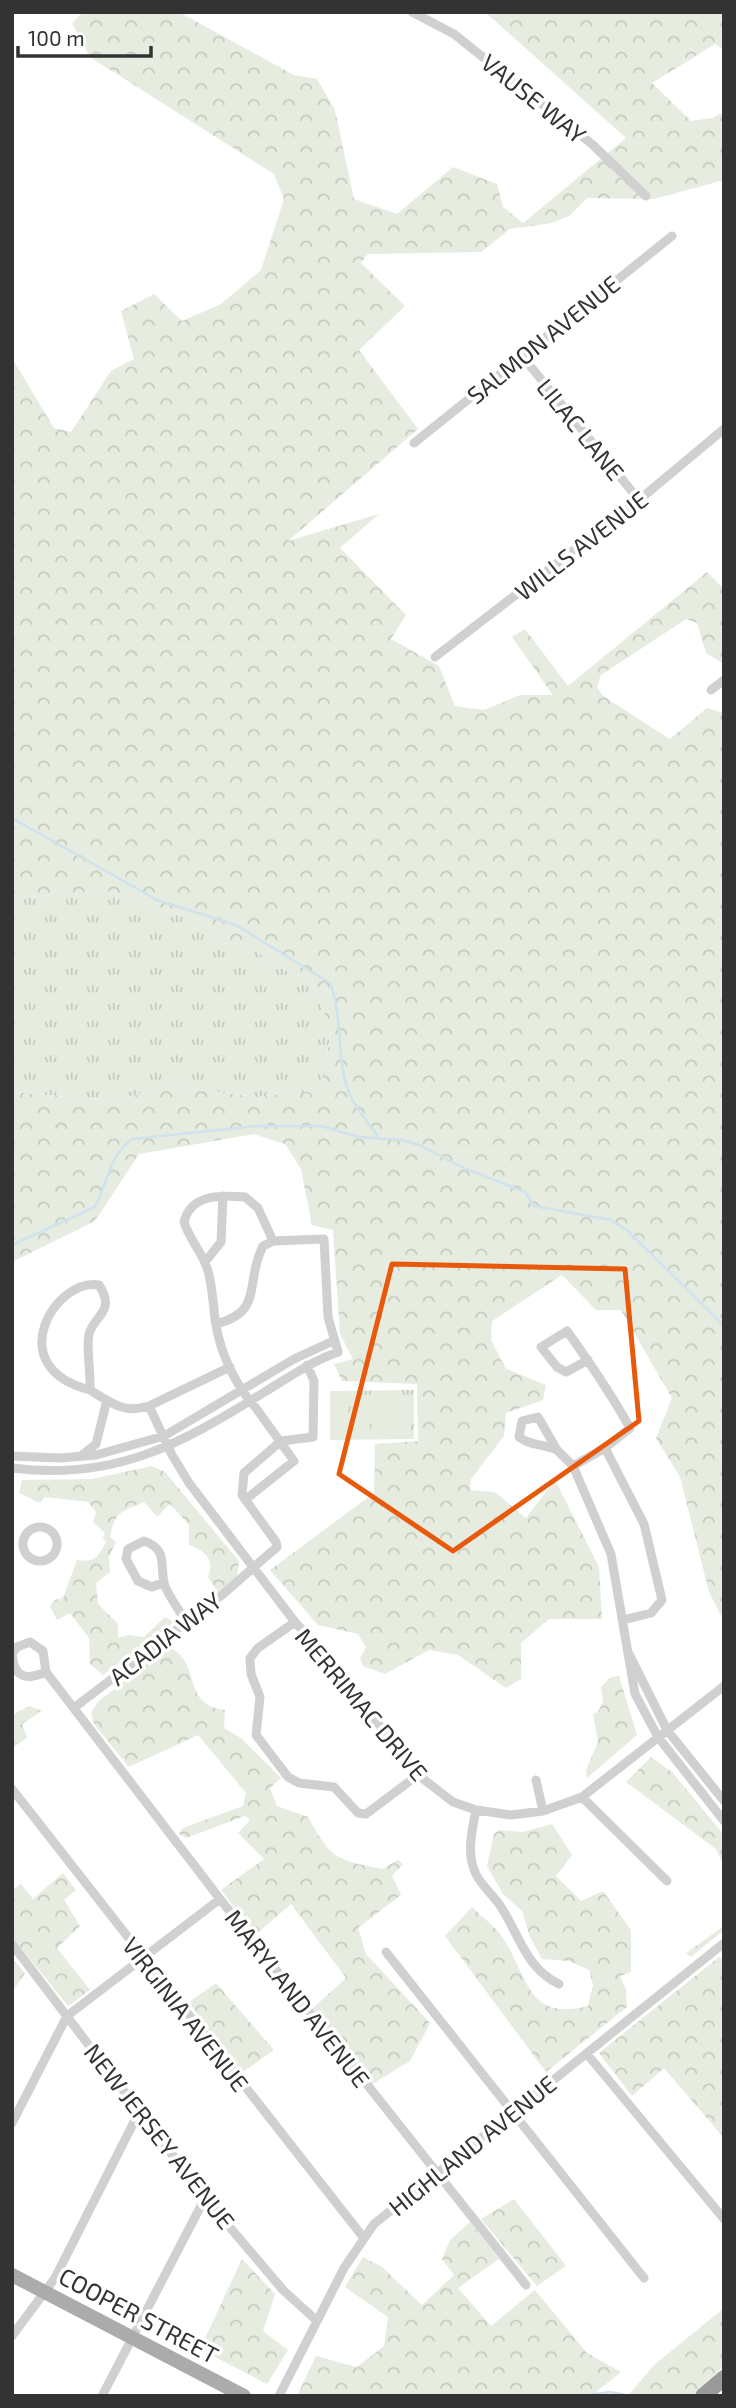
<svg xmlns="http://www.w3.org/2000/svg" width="736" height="2408" font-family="'Exo 2',sans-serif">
<defs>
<pattern id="grass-tufts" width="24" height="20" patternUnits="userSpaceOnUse" patternTransform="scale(1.75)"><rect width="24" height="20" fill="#e6ecdf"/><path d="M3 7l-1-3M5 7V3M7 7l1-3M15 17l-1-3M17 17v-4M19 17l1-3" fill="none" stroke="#c6cbc0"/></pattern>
<pattern id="forest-crowns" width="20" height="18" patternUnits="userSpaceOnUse" patternTransform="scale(1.75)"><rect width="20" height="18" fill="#e6ecdf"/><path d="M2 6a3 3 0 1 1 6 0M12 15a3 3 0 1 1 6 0" fill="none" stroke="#c6cbc0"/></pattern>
</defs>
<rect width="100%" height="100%" fill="#fff"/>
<path fill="url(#grass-tufts)" d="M107,891L209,923L216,943L251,944L270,964L313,981L331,1030L321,1090L257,1097L165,1086L115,1101L12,1092V898Z
M414,1390V1439L330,1440V1391Z"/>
<path fill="url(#forest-crowns)" d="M83,12H179L294,75L317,79L335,110L354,199L397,214L453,167L497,184L503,207L523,223L626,138L485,12H724V50L715,44L652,83L691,121L712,118L724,112V180L654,199L587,198L569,216L552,223L510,229L481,252L368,254L361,263L405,306L359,350L418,429L288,541L379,514L340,548L406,615L391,639L439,666L455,706L484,710L520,695H553L512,637L525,629L568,686L707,572L724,589V664L706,653L697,623L686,619L601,675L597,687L603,696L670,739L707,708L724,713V1621L709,1592L680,1477L656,1438L672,1398L621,1310H596L562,1275L492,1321L491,1340L506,1369L546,1385L543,1400L506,1413L504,1436L471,1479L470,1490L495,1492L526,1518L555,1480L599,1567L602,1619H549L521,1643V1679L506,1688L458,1655L429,1650L385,1674L363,1666L360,1658L366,1647L358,1634L318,1625L270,1570L374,1493L375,1444L418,1441L417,1384L342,1381L334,1364L353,1359L340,1334L333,1230L312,1225L301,1169L285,1144L254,1134L139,1154L95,1221L12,1262V1092L115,1101L165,1086L257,1097L321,1090L331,1031L313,981L270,964L251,944L216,943L209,923L107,891L12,898V358L54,428L71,432L111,371L134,359L121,311L154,294L182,321L221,304L261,270L284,199L274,174L90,57L72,23Z
M152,1466L165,1472L239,1561L237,1576L218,1592L208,1577C215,1560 205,1550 189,1545V1525L170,1504L157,1517L144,1502C121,1512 115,1511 110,1537L116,1542L109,1557L110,1572L96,1583L98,1604L118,1624V1638L129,1635L144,1637L165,1617L174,1622L103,1675L90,1664L89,1638L70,1613L57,1620L50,1606L54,1600L63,1598L77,1560C95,1563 98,1557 106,1542L103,1538L105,1533L93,1522L96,1512L88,1502L45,1497L40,1503L19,1493L22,1480L92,1479Z
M169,1646C173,1649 179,1653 182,1657C198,1679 188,1705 225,1710L224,1728L241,1738L281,1778L270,1788L277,1806L308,1817C332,1860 335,1859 382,1869L398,1860L403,1864L392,1876L401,1895L358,1928L366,1954L430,2023L410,2061L372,2084L313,2008L346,1978L291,1904L255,1935L221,1890L264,1859L238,1833L250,1820L245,1816L186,1838L179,1834L183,1828L243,1806L246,1793L198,1735L129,1767L94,1724L91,1712L99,1701Z
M619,1676L637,1735L587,1778L586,1770L598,1742L593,1714L598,1712L603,1701L601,1687L611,1677Z
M29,1706L42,1711L22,1724L27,1738L12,1748V1715Z
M651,1757L672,1772L724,1835V1866L716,1849L626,1782Z
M552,1824L572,1855L556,1876L581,1901L603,1891L631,1930V1972L620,1976L626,1989L627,2007L546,2072L445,1936L472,1907C482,1917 495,1926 503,1938C528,1976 527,2022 588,2006L593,1985L589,1970L569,1961L542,1959L530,1937L522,1911L503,1894L487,1866L494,1834L499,1830L523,1832Z
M63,1873L76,1890L64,1900L80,1926L57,1948L90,1990L68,2006L12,1937V1890L21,1884L33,1899Z
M724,1926V1930L691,1957L686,1953Z
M719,1957L724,1961V2138L664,2068L632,2096L599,2053Z
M12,1958L25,1973L12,1992Z
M216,1983L274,2050L239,2075L189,2002Z
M514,2199L566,2266L537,2286L481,2219Z
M470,2222L499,2259L458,2288L491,2326L535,2290L587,2353L621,2372L591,2396H297L316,2356L357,2367L384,2346L388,2317L345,2287L363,2257L382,2267L422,2305L454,2275L442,2259L450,2240Z
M242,2259L275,2294L263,2331L288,2350L267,2384L200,2349Z
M724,2308V2366L692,2396H628L654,2365Z"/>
<path fill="#e6ecdf" d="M332,1398H348L349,1430L332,1431Z
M353,1398H370V1430L353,1431Z
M397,1398H411V1430H397Z
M378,1399H392V1431H378Z"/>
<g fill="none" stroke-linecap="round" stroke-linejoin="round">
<path stroke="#cfe2ee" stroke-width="2.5" d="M12,818L157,900L236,925L330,983C342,1014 337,1048 345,1080C350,1102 365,1119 378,1136
M12,1245L95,1207C107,1183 110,1155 132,1139L256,1126H321L359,1137L402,1140L419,1145L466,1169L525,1192L534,1206L611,1220L628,1231L724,1326
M580,2396L610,2392L631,2396"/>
<path stroke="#d0d0d0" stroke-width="9" d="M412,12L454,34L593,145L646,196
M523,357L639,500
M414,443L672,236
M435,657L639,500L724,429
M711,690L724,680
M205,1262L221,1242L223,1196
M216,1324C262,1312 246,1287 260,1253L263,1246L273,1241
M588,1360L566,1372L557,1367L541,1347L567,1331C590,1363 611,1394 630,1428L605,1448
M90,1390C0,1367 56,1277 99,1285C116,1312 95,1314 89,1334C86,1347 91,1374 90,1390C111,1403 125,1414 149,1406L230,1367
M149,1406L172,1455L189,1483L295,1622L330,1661L418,1775L453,1802L476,1810L511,1815L543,1811L582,1797L724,1686
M557,1450C545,1444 530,1446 519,1437L522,1421L538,1417L557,1450L573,1466L611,1554L635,1694L658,1737L724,1821
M12,1456L60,1458L96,1455L164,1436L294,1359L333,1341
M81,1456L96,1444L107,1400
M573,1466L605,1448L644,1524L662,1600L651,1613L623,1620
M12,1468C114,1481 179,1445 263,1393C288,1378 310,1362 338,1352L328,1317L324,1239L273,1241L258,1208L245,1197C220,1195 191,1194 184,1222C189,1239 203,1253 208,1271C213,1288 213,1308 216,1325C221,1355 236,1386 256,1408L294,1461L245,1500
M23 1544a17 17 0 1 1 34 0a17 17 0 1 1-34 0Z
M164,1582L152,1587L138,1581L126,1559L128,1549L144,1541C168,1549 160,1565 164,1583C167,1595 180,1610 186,1622
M295,1622L258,1648L250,1658L251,1674L260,1697L256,1735L288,1777L299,1783L334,1787L358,1813L366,1814L418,1775
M30,1642L43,1651L46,1672C25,1681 14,1677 12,1654L17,1647Z
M629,1654L667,1730L724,1801
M46,1672L220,1899L526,2285
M75,1707L222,1595L277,1547L276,1542L242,1495L244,1473L281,1441L313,1437L314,1381L307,1365
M536,1780L543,1811
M12,1789L363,2237
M582,1797L667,1881
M476,1810C472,1830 466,1855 476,1874C481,1885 492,1894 499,1904C519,1933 525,1968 559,1984
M12,1944L205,2198L283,2290L316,2320
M386,1952L644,2278
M587,2054L724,2219
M12,2123L67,2016L220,1899
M12,2336L55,2278L139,2112
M102,2396L205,2198
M279,2396L344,2268L374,2224L724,1943"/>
<path stroke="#ababab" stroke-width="14" d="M12,2275L244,2396"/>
<path stroke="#9a9a9a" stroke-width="16" d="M703,2396L724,2378"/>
</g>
<path fill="none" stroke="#e8590c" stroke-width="5" stroke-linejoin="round" d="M392,1264L625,1269L639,1421L453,1551L339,1474Z"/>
<g text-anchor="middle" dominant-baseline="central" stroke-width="7" stroke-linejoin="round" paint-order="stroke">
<g font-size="24" fill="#333" stroke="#fff">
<text transform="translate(534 98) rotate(39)">VAUSE WAY</text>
<text transform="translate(543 339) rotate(-39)">SALMON AVENUE</text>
<text transform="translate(581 429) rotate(51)">LILAC LANE</text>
<text transform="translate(581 545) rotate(-38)">WILLS AVENUE</text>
<text transform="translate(165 1638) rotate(-38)">ACADIA WAY</text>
<text transform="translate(362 1704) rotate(50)">MERRIMAC DRIVE</text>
<text transform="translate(298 1998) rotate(52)">MARYLAND AVENUE</text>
<text transform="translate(186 2014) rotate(52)">VIRGINIA AVENUE</text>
<text transform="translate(160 2136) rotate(52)">NEW JERSEY AVENUE</text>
<text transform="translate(472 2145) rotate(-39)">HIGHLAND AVENUE</text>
<text transform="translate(139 2315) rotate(28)">COOPER STREET</text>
</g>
</g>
<rect width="736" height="2408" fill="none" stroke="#333333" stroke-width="28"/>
<path d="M18 46v10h133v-10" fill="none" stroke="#333333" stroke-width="3.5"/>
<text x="28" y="46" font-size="21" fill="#333333" stroke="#ffffff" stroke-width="5" paint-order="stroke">100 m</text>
</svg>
